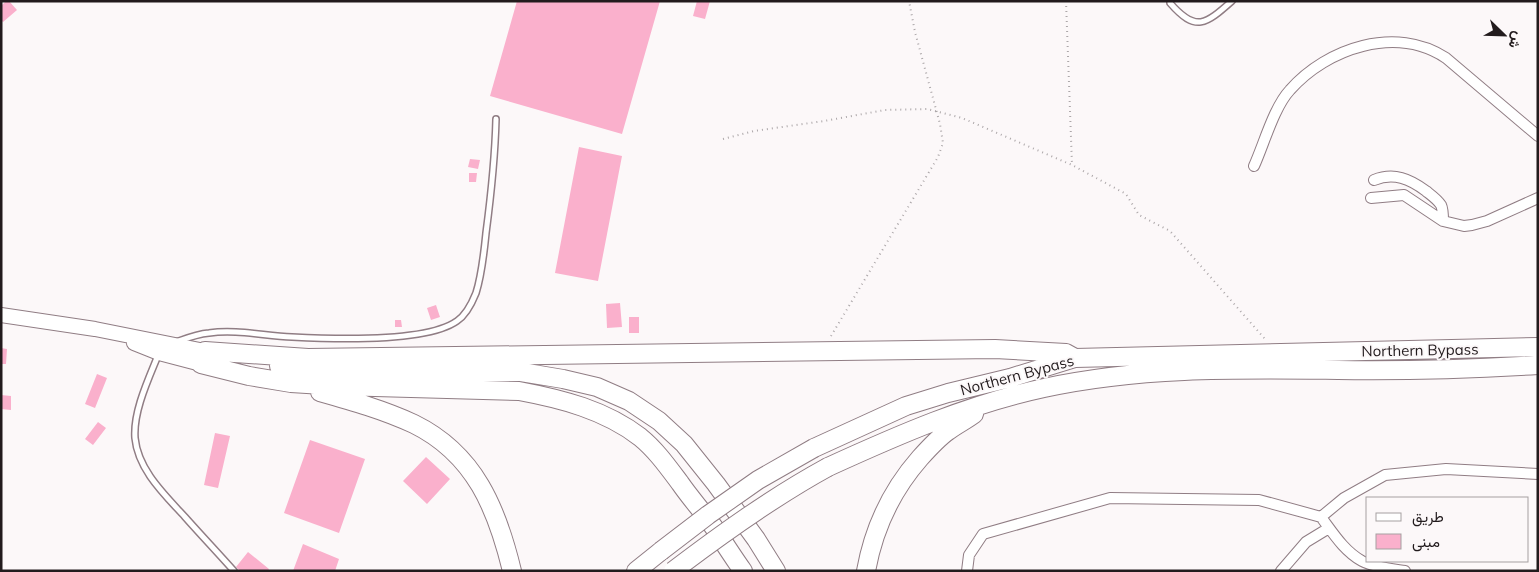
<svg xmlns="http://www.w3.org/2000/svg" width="1539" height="572" font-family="Mulish,Vazirmatn,sans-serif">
<rect width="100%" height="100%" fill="#fcf8f9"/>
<path fill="#fab0cc" d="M6,1H9L17,10L3,22L1,20V6Z
M517,1H660L622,134L490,96Z
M697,1H710L705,19L693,16Z
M579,147L622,156L598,281L555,273Z
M470,159L480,160L478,169L468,167Z
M469,173H477L476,182H469Z
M620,303L622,327L607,328L606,304Z
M436,305L440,317L431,320L427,308Z
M629,317H639V333H629Z
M395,320H401L402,327H395Z
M1,348L7,349L6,364H1Z
M97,374L107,378L95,408L85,404Z
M1,395L11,396V410L1,409Z
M98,422L106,428L93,445L85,439Z
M215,433L230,436L218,488L204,485Z
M310,440L365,459L339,533L284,513Z
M426,457L450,479L427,504L403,481Z
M303,544L339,559L335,571H293Z
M248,552L269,569L268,571H240L236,567Z"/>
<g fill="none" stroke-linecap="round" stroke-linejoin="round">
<defs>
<path id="lane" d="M1170,1V3C1196,33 1206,24 1232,1
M176,342C187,338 197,334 209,333C236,329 265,336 292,337C331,339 426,343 457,321C466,315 472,303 476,293C482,274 484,253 486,233C491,195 495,158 496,119
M159,353C149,378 133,411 135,438C138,470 165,495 185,517C201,535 218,553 234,571"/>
<path id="street" d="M1254,166C1264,144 1274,107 1290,90C1327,48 1396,25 1446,58L1538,136
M1374,180C1394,172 1410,179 1426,191C1431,195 1437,199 1441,205C1443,209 1443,215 1443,221
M1371,198L1404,195L1443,221L1464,226L1472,225L1487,221L1538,198
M1321,517C1333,533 1344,551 1362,561C1373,567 1392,569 1405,571
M967,571L969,555L983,534L1110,498L1259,500L1321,517L1344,498L1385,475L1446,469L1538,474
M1281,571L1306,542L1329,528"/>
<path id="secondary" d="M1,315L95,329L205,351
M134,343L159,353L201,364"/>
<path id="highway" d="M205,351L308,358L995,349L1066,353L1075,358
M201,364L249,376L291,383L339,386L519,391C562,399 605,410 640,437C656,450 668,467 680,483C691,499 704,513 715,529C724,543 733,557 743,571
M279,366L329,372H521L563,379L597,387L629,401L659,421L684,444L716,484L756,539L776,571
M320,392C352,401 384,410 414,424C475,454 497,509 512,571
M814,448L906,406L948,393L1010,378L1075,358L1538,347
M828,467C898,435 969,404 1044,388C1141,367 1239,369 1338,370C1404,371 1471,369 1538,365
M636,571L661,551
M866,571C874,527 891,491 920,458C929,448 938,438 948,431C956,425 966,420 974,414"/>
</defs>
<use href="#lane" stroke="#907d84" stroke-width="8"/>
<use href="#street" stroke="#907d84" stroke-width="12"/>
<use href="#secondary" stroke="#907d84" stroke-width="16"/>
<use href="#highway" stroke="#907d84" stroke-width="20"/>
<path stroke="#aca7a9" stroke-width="2" stroke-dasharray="1 4" stroke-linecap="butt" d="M1066,1L1072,165
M723,139L754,131L824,121L885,110L927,109L962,118L1072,165L1126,194L1139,215L1170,231L1265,339
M831,336L938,157L943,143L940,124L915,32L909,1"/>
<use href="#lane" stroke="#fff" stroke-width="5"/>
<use href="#street" stroke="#fff" stroke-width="10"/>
<use href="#secondary" stroke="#fff" stroke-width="14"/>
<use href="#highway" stroke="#fff" stroke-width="18"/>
<defs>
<path id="highway-bridge" d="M661,551L708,515L758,480L814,448
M673,571C723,533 773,497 828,467"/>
</defs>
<use href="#highway-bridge" stroke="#907d84" stroke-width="20" stroke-linecap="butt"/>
<use href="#highway-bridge" stroke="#fff" stroke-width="18"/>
</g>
<g text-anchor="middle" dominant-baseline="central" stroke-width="4" stroke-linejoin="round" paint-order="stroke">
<g font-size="15" fill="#221b1d" stroke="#fcf8f9">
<text transform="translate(1420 350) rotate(-1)">Northern Bypass</text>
<text transform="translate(1017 375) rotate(-15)">Northern Bypass</text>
</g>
</g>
<rect width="1539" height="572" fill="none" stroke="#221b1d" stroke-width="5"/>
<rect x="1366" y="497" width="162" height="65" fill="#fcf8f9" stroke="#a5a0a1"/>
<rect x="1376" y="513" width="25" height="8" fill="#ffffff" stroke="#a5a0a1"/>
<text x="1412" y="522" font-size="15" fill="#221b1d">طريق</text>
<rect x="1376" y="534" width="25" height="15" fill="#fab0cc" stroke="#a5a0a1"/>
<text x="1412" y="547" font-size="15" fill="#221b1d">مبنى</text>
<g transform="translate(1504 35) rotate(113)" stroke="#fcf8f9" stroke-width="4" paint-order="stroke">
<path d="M0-4L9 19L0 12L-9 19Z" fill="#221b1d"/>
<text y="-8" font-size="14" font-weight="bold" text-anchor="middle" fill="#221b1d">ش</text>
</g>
</svg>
